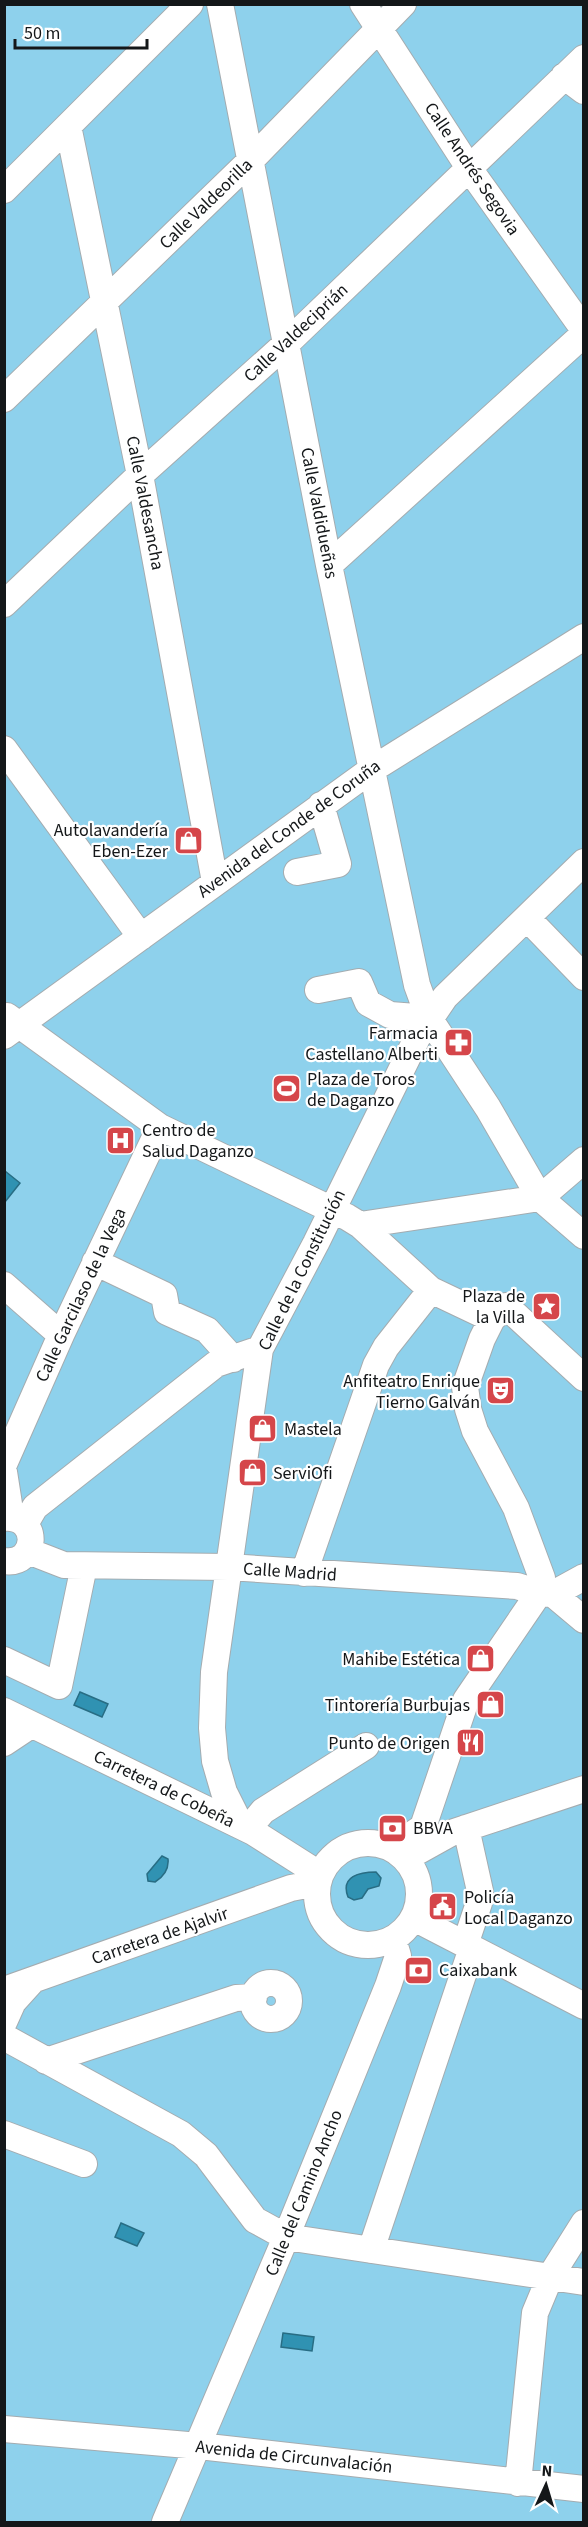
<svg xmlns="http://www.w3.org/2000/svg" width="588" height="2527" font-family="'Source Sans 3',sans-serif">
<rect width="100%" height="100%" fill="#d8e1e5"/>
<path fill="#8ed1ec" d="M5,5H583V2522H5Z"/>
<path fill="#3092b2" stroke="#286d84" stroke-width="1.5" d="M5,1171L20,1183L5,1202L4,1172Z
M80,1692L108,1704L102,1717L74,1705Z
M162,1856L168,1859C169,1869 163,1877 155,1882L148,1881L147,1874Z
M376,1872L381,1878L379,1886L368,1889L362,1898L354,1900L348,1897C340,1876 360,1872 376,1872Z
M121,2223L144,2233L137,2246L115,2237Z
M283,2333L314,2337L312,2351L281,2347Z"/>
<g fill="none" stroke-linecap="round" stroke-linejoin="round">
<defs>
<path id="minor" d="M220,4L329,565L417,985L429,1018L488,1108L540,1198L584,1236
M363,4L473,174L584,330
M564,76L584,91
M68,126L140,475L215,882
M4,190L190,4
M4,399L251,160L403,4
M329,565L584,334
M4,604L140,475L287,343L584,58
M4,749L141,937
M297,872L338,864L321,805
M527,918L584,977
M318,990L359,982L368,1003L390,1015L429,1018
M7,1016L160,1127L347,1217L360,1225L431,1290L492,1319
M4,1036L371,770L584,637
M540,1198L584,1160
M360,1225L540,1198
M95,1262L164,1295L167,1312L207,1330L233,1359
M4,1285L61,1335
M4,1464L61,1335L160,1127
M4,1472L11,1517
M4,1518C41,1515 38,1566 4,1561
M25,1524L35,1507L216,1364L260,1349
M28,1551L64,1565L228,1567L517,1586L539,1593L553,1594
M304,1573L376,1365L386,1347L431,1290
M553,1594L584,1620
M553,1594L584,1577
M4,1660L59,1686L84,1566
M4,1711L253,1832L319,1874
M4,1743L31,1725
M241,1826L224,1792L215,1761L212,1728L214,1672L260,1349L316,1243L417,1038L445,997L584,862
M248,1829L263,1811L366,1746
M317 1894a51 51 0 1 1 102 0a51 51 0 1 1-102 0Z
M392,1848L423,1827L466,1700L539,1593L542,1578L516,1508L475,1431L468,1409L465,1387L482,1339L492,1319L506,1306L584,1378
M406,1858L451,1833L584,1789
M414,1918L584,2006
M465,1945L479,1903L480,1891L466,1828
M253 2001a18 18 0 1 1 36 0a18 18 0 1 1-36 0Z
M4,1990L291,1888L317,1883
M4,2022L13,2002L32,1981
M4,2037L181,2134L206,2155L255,2220L286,2237L584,2282
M46,2061L236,1998L254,1997
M4,2134L84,2164
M371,2250L472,1948
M4,2429L199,2446L584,2489
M518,2483L535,2313L550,2277L584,2223
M165,2522L286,2237L388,1986L398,1956L393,1939"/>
</defs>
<use href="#minor" stroke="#a4acb0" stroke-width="28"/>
<use href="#minor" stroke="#fff" stroke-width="26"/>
</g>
<defs>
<symbol id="shop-square" viewBox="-11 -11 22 22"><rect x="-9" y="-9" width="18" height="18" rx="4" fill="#d5464a" stroke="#fff"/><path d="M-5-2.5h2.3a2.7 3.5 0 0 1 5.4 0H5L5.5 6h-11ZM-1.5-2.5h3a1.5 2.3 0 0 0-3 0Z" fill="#fff"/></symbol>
<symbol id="pharmacy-square" viewBox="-11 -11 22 22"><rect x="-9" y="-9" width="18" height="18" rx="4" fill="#d5464a" stroke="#fff"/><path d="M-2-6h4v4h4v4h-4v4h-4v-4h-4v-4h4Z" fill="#fff"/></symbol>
<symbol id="stadium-square" viewBox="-11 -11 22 22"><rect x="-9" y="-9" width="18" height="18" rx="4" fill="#d5464a" stroke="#fff"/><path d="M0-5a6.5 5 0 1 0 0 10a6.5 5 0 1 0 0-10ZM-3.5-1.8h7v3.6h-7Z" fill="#fff"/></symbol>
<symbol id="hospital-square" viewBox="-11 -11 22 22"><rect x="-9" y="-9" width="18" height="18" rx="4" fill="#d5464a" stroke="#fff"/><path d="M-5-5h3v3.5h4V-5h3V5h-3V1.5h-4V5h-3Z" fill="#fff"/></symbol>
<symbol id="sight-square" viewBox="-11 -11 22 22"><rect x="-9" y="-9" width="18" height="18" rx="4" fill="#d5464a" stroke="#fff"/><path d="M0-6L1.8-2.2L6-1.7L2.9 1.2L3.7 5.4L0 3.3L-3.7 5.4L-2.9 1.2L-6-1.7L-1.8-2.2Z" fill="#fff"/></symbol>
<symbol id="theatre-square" viewBox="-11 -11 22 22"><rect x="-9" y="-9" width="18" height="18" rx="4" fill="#d5464a" stroke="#fff"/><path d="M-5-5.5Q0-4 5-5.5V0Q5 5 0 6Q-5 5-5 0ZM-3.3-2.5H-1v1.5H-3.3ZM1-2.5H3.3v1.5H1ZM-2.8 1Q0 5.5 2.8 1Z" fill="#fff"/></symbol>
<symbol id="restaurant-square" viewBox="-11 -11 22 22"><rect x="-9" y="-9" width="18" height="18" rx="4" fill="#d5464a" stroke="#fff"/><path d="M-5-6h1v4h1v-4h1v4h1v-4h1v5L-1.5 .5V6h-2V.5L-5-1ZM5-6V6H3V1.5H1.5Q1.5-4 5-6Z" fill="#fff"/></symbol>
<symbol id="bank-square" viewBox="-11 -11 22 22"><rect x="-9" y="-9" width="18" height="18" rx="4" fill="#d5464a" stroke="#fff"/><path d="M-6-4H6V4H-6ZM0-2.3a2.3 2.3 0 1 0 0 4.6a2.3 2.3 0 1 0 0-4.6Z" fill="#fff"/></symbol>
<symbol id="civic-square" viewBox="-11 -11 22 22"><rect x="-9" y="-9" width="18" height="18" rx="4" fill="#d5464a" stroke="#fff"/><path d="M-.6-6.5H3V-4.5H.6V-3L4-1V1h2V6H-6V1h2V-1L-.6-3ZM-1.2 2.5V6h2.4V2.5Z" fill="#fff"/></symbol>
</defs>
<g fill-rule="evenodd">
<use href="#shop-square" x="172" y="824" width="33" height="33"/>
<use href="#pharmacy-square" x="442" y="1026" width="33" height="33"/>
<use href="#stadium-square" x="270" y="1072" width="33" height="33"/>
<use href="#hospital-square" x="104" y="1124" width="33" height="33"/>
<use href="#sight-square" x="530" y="1290" width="33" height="33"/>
<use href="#theatre-square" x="484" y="1374" width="33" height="33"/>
<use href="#shop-square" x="246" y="1412" width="33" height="33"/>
<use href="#shop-square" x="236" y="1456" width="33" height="33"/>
<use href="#shop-square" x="464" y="1642" width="33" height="33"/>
<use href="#shop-square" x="474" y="1688" width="33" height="33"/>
<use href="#restaurant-square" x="454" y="1726" width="33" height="33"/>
<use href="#bank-square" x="376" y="1812" width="33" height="33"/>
<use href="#civic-square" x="426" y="1890" width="33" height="33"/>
<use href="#bank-square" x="402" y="1954" width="33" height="33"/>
</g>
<g text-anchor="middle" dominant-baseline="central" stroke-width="4.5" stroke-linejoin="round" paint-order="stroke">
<g font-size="18" fill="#141719" stroke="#fff">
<text transform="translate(472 169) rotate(56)">Calle Andrés Segovia</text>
<text transform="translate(206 204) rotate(-44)">Calle Valdeorilla</text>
<text transform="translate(296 333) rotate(-43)">Calle Valdeciprián</text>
<text transform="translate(145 503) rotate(79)">Calle Valdesancha</text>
<text transform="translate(319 513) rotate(79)">Calle Valdidueñas</text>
<text transform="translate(289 829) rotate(-36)">Avenida del Conde de Coruña</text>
<text transform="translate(302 1270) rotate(-64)">Calle de la Constitución</text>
<text transform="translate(81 1295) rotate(-65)">Calle Garcilaso de la Vega</text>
<text transform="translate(290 1572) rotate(4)">Calle Madrid</text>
<text transform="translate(164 1789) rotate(26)">Carretera de Cobeña</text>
<text transform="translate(160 1936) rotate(-19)">Carretera de Ajalvir</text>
<text transform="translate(304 2193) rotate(-68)">Calle del Camino Ancho</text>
<text transform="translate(294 2457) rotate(6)">Avenida de Circunvalación</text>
</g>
<g font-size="18" fill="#141719" stroke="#fff" text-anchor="end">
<text x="168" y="830">Autolavandería<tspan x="168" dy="21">Eben-Ezer</tspan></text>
<text x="438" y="1033">Farmacia<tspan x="438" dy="21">Castellano Alberti</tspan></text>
<text x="307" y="1079" text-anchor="start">Plaza de Toros<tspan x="307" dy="21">de Daganzo</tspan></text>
<text x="142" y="1130" text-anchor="start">Centro de<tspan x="142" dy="21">Salud Daganzo</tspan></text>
<text x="525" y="1296">Plaza de<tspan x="525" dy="21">la Villa</tspan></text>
<text x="480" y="1381">Anfiteatro Enrique<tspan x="480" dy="21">Tierno Galván</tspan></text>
<text x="284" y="1429" text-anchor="start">Mastela</text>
<text x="273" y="1473" text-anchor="start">ServiOfi</text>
<text x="460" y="1659">Mahibe Estética</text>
<text x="470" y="1705">Tintorería Burbujas</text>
<text x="450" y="1743">Punto de Origen</text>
<text x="413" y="1828" text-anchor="start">BBVA</text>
<text x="464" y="1897" text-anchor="start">Policía<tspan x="464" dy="21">Local Daganzo</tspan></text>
<text x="439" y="1970" text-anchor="start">Caixabank</text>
</g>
</g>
<rect width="588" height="2527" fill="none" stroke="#141719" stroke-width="12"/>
<g transform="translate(546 2485) rotate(4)" stroke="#ffffff" stroke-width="4.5" paint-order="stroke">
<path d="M0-4.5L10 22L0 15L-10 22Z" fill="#141719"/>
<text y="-9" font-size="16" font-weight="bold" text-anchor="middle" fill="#141719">N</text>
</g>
<path d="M15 39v9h132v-9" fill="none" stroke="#141719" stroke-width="3"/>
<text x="24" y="39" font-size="18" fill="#141719" stroke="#ffffff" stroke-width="4.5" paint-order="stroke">50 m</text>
</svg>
